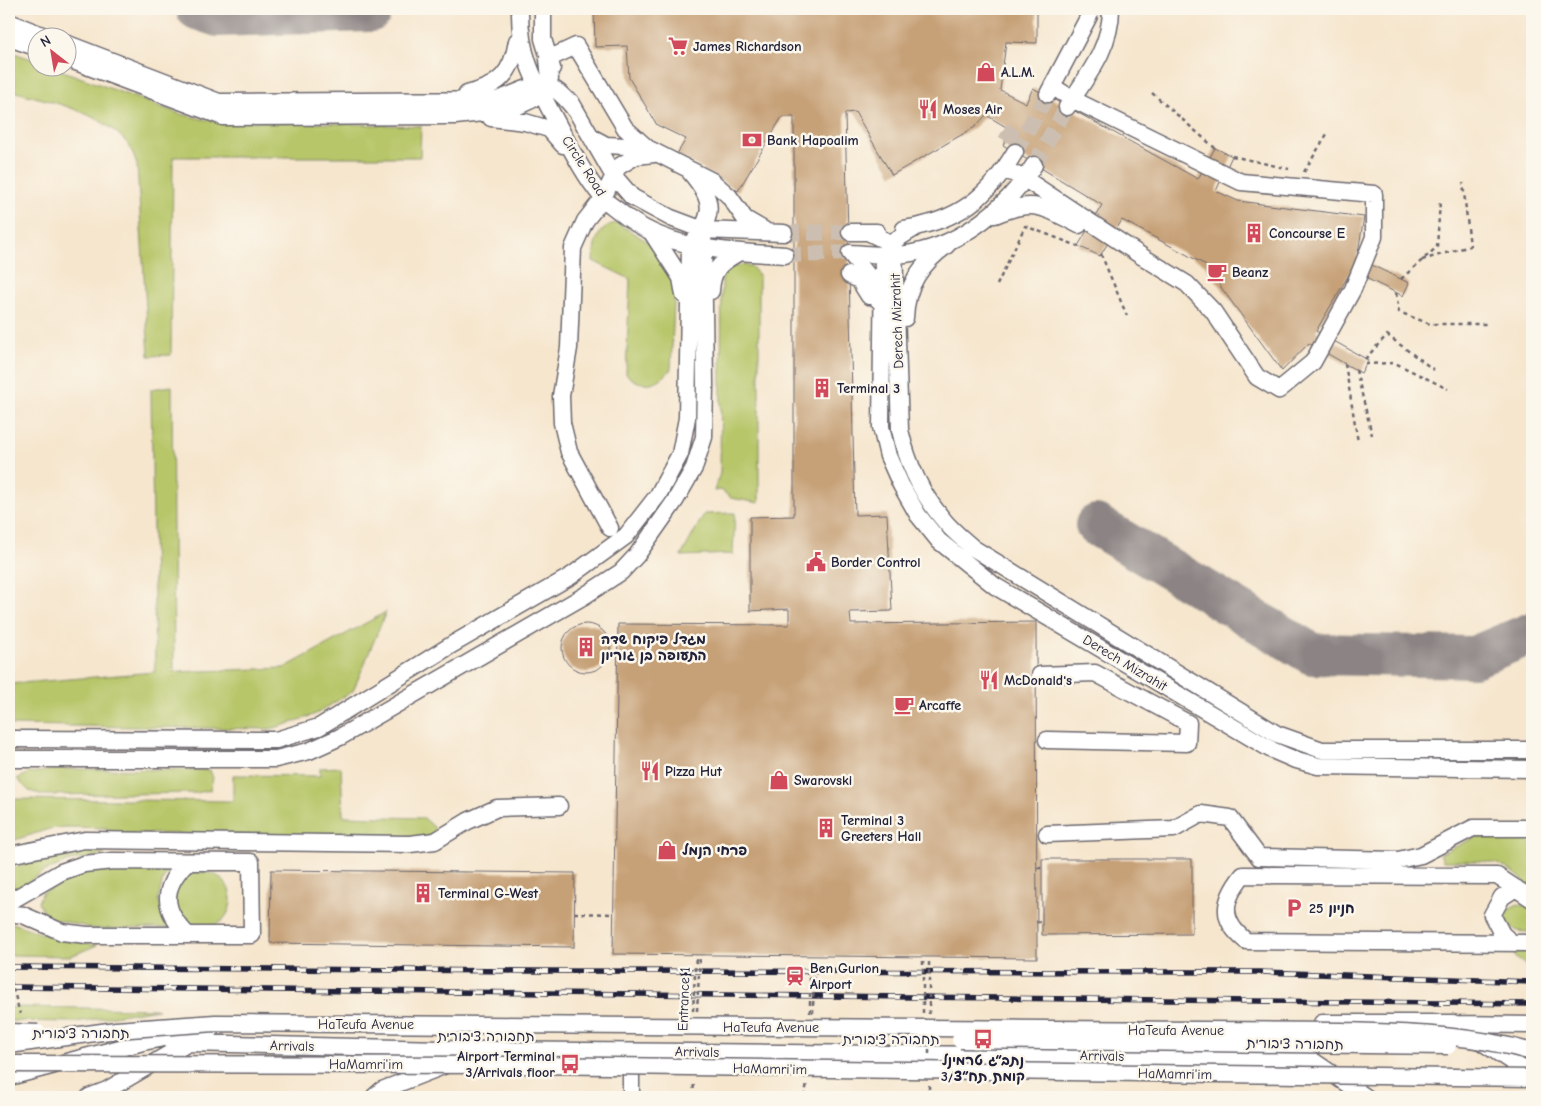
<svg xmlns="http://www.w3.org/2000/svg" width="1541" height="1106" font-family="'Comic Neue','Playpen Sans Hebrew',sans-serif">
<rect width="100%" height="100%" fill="#fbf7ec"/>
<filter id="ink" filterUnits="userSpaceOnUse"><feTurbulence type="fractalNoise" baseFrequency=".02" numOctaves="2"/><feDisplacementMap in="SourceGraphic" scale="10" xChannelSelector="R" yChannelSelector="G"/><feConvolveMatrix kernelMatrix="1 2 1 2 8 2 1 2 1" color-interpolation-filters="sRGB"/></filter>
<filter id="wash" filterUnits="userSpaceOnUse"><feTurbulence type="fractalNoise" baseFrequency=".0096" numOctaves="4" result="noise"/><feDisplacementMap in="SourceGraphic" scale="20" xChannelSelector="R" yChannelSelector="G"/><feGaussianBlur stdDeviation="1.12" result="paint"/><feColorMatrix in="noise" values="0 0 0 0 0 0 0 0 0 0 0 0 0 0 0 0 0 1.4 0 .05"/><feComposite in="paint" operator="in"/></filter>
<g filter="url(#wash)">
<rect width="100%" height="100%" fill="#f6e6ce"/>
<path fill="#b7c669" stroke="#6c7452" d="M9,51L37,61L38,68H55L180,114L207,120L421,126L420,157H173L171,355L149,356L137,165C134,158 132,149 128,144C101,111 48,101 9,90Z
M617,223L653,245L675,281L671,369C659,385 641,389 626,374L630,279L593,261C594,245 597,225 617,223Z
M743,265L751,266L759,275V503L731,498L721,490L714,491L720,473L722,275L730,267Z
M172,386L174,672L284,668L386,612L353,691L316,714L288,724L270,729L9,725V684L155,672L151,389Z
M735,513L733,554L681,556L704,514Z
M341,767L343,816L424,818L434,827L435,834L425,837L112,833L107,828L66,827L49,829L9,842V799L233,801V775L320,776V768Z
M62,769L210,770L213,778L210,790L196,793L44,795L29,791L17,779L29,773Z
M1476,837L1526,840L1532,845V889C1500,855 1487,862 1443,861L1440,854Z
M83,851L104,853V855L69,861L45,871L14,892L12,879L9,876L11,868L65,853Z
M170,867L163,879L158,900L170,928L95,929L46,917L38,902L42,893L88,872Z
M175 900a28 28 0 1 1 56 0a28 28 0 1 1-56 0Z
M1518,904L1532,908V932C1517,932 1510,931 1504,916L1510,908Z
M9,922L61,940L97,945L71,956L9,955Z
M1518,950H1532V969L1517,959L1514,954Z
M9,1007L158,1009L76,1022L9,1021Z"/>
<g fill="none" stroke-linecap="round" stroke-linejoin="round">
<path stroke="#8c8484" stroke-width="42" d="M197,9L218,16L371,11
M1096,525L1312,654L1474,657L1532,633"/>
</g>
<g id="blocks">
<path fill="#c6a077" d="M594,9H1037V43L1006,42L1000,90L1026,103L1033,88L1198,179L1215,148L1232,156L1216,191L1238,201L1364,217L1357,258L1409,283L1403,296L1351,271L1316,331L1368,360L1361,373L1309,343L1282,371L1204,264L1122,220L1100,256L1078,246L1102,205L1003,145L1011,130L986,115L975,127L892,175L855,112L845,113L855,515L887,514L892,611L850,612L851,624L1036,622L1037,958L613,954L618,624L789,625V609L750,611V517L794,516V117H782L738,191L677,154L686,139L657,125L629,78L627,46L595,47Z
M562 648a24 24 0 1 1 48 0a24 24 0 1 1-48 0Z
M1042,859H1192V934L1042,935Z
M271,870L575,873L574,947L270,943Z"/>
</g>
</g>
<g filter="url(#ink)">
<use href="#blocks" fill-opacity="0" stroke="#6c676e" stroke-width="1"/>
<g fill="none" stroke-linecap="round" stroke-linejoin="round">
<path stroke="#ccbfb1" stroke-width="16" stroke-dasharray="16 8" stroke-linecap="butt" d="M1003,130L1021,141
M1015,152L1047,96
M1034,165L1067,107
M784,233L850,232
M785,255L850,253"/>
<defs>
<path id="minor" d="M520,9C519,54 534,80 555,119C569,145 583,174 602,197C607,203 614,207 620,212C667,251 727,251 785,255
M543,9V39L552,68
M9,22L50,38
M9,38L38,48
M68,44L219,102L497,100C538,86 545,71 576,111
M68,59L223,117L455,116L501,111L512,109L542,95L550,79L548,59L576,46L625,128L654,154
M467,94C499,86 512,74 517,41
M1048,94L1089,16L1088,9
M571,102L613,175L632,197L671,218L703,230L784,233
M1067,107C1088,75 1111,47 1111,9
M491,118L525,122L549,129L563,145
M591,137L606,145L645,147L712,181L729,196L745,219L764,230
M1004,169L1025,179L1143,257L1187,284L1213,311L1257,377L1279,390L1313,362L1353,289L1374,237V194L1241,182L1072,99L1052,86
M995,215C1034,198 1043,207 1079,225
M915,228L894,241L883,255L881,427L888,456L901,485L918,515L939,541L995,586L1272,750L1293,759L1318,766L1532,769
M904,229C957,221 988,198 1015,152
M850,232H877
M868,232L886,241L894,248L900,430C907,461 921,493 942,518C950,529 963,539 973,548L1277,734L1322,750H1532
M652,233L681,278L684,295
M850,253C871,254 892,257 912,253C962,244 1008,207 1034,165
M850,253L870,278L878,300
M849,275L859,280L869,296
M711,291C712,269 721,262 740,252
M905,318C906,285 921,264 947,245
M610,528L569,452L562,423L561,396L569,348L573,248L585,221L603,198L618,167L636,156L654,154
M1040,675L1095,673L1188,723L1187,743L1047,740
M9,739L276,740L319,727L453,644L571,576L626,536L658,495L680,454L687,418L690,246C715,215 715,201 690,172
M9,759H276L309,751L340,737L584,596L621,572L637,555L675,501L694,468L704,437L705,385L703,230
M1047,834L1174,829L1201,814L1230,818L1259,857L1398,860L1421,855L1473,828H1532
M9,855L85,840L410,844L435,841L468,821L497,808L559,806
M187,862C161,888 162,910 188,935
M1532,899L1497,876L1243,875C1223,900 1219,920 1246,941L1532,943
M9,902L61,872L84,864L113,861L251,862L252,935H87L62,932L23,915L9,913
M1511,942L1502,934L1492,915L1502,897L1516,888
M1322,1023H1453L1532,1075
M1452,1024L1532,1025
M9,1077L143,1042L211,1029
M89,1097L107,1090L188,1043L484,1050L1309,1058L1366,1097
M374,1097L382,1090L446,1065
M631,1097V1054"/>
</defs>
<use href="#minor" stroke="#6c676e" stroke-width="19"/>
<path stroke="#6c676e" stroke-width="2.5" stroke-dasharray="4 4" stroke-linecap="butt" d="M1152,93L1215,148
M1232,156L1289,169
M1304,172L1327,134
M1101,254L1127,316
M1422,260L1470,246L1463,183
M1401,279L1437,247L1440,201
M997,285L1025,226L1078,246
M1396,293L1399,312L1430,324H1487
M1365,359L1387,335L1434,370
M1345,364L1358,442
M1365,364L1395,363L1448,389
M1356,370L1372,435
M1037,868H1042
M574,913L614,914
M1036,922H1042
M804,1097L807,1084"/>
<use href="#minor" stroke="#fff" stroke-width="16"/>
<defs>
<path id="rail" d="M9,967L529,971L1261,972L1532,982
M9,987L1532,1004"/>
</defs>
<use href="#rail" stroke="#22223b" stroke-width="5.5"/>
<use href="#rail" stroke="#fbf7ec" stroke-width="4" stroke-dasharray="11" stroke-linecap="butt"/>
<defs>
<path id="minor-bridge" d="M9,1032L38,1033
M960,1040L1448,1046
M9,1045L116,1030L215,1023L1342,1031C1406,1033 1471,1034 1532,1052
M9,1064L529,1065L1532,1078"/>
</defs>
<use href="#minor-bridge" stroke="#6c676e" stroke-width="19" stroke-linecap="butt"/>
<path stroke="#6c676e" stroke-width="2.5" stroke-dasharray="4 4" stroke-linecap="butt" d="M9,973L20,1014
M693,1011L696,955
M697,1011L700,955
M810,1013V957
M813,1013L814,957
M923,1013V958
M929,1014V958
M929,1054V1042
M693,1097L694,1081
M929,1097V1085"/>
<use href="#minor-bridge" stroke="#fff" stroke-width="16"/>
</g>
</g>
<defs>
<symbol id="supermarket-bare" viewBox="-9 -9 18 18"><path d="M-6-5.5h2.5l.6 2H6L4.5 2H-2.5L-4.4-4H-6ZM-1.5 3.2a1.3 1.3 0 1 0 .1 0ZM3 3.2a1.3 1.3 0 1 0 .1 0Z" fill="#d1495b" stroke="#fbf7ec" stroke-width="2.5" paint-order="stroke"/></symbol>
<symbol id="shop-bare" viewBox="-9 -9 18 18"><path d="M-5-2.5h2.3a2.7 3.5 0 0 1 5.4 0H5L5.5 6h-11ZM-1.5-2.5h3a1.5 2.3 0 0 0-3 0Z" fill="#d1495b" stroke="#fbf7ec" stroke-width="2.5" paint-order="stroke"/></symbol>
<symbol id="restaurant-bare" viewBox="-9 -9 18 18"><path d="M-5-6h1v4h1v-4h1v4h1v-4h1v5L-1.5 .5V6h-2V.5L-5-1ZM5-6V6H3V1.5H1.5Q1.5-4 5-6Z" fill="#d1495b" stroke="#fbf7ec" stroke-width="2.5" paint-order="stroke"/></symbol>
<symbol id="bank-bare" viewBox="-9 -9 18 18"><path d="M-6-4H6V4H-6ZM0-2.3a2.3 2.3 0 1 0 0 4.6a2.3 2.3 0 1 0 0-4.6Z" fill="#d1495b" stroke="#fbf7ec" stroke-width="2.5" paint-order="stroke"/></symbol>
<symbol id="building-bare" viewBox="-9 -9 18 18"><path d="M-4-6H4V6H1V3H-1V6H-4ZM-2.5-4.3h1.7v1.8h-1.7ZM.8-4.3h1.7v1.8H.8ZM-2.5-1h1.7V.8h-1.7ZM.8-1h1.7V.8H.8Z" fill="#d1495b" stroke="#fbf7ec" stroke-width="2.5" paint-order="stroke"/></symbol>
<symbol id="cafe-bare" viewBox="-9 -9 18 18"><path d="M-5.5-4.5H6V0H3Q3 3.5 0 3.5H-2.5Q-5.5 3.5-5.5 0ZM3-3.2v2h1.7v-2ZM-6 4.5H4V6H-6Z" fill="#d1495b" stroke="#fbf7ec" stroke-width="2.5" paint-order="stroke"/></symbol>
<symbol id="civic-bare" viewBox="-9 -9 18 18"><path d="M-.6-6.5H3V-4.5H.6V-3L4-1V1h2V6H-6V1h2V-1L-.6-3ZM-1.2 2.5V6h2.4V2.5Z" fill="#d1495b" stroke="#fbf7ec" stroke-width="2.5" paint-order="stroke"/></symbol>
<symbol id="parking-bare" viewBox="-9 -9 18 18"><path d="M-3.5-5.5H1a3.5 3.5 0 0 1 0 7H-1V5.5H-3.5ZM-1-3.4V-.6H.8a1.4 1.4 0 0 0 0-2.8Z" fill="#d1495b" stroke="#fbf7ec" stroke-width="2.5" paint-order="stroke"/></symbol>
<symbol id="station-bare" viewBox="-9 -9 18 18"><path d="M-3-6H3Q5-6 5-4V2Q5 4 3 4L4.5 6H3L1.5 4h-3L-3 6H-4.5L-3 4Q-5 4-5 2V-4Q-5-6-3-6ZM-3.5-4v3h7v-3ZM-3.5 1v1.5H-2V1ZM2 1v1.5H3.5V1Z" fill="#d1495b" stroke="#fbf7ec" stroke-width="2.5" paint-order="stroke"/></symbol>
<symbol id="bus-bare" viewBox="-9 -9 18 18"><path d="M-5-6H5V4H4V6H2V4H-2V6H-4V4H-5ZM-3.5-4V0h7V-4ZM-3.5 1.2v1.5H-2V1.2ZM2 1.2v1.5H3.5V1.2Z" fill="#d1495b" stroke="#fbf7ec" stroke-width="2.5" paint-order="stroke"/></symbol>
</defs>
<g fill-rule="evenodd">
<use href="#supermarket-bare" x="664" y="32" width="28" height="28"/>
<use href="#shop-bare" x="972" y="58" width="28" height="28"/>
<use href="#restaurant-bare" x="914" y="95" width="28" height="28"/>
<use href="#bank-bare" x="738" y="126" width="28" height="28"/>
<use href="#building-bare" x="1240" y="219" width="28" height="28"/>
<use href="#cafe-bare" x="1203" y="258" width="28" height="28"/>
<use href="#building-bare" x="808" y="374" width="28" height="28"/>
<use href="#civic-bare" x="802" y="548" width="28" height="28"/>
<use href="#building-bare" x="572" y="633" width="28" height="28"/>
<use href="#restaurant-bare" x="975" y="666" width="28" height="28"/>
<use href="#cafe-bare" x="890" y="691" width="28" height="28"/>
<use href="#restaurant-bare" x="636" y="757" width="28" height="28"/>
<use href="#shop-bare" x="765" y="766" width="28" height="28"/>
<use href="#building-bare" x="812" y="814" width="28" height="28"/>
<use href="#shop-bare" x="653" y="836" width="28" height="28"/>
<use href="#building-bare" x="409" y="879" width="28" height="28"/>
<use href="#parking-bare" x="1280" y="894" width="28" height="28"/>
<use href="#station-bare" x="781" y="962" width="28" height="28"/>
<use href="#bus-bare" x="969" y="1025" width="28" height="28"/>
<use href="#bus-bare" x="556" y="1050" width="28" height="28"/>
</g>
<g text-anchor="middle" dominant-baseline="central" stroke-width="5" stroke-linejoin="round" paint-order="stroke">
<g font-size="14" font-weight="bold" fill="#22223b" stroke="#fbf7ec" text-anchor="start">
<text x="693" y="46">James Richardson</text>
<text x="1001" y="72">A.L.M.</text>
<text x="943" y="109">Moses Air</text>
<text x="767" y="140">Bank Hapoalim</text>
<text x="1269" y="233">Concourse E</text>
<text x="1232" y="272">Beanz</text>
<text x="837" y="388">Terminal 3</text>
<text x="831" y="562">Border Control</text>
<text x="601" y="639">מגדל פיקוח שדה<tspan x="601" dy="16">התעופה בן גוריון</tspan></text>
<text x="1004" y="680">McDonald's</text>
<text x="919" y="705">Arcaffe</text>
<text x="665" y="771">Pizza Hut</text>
<text x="794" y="780">Swarovski</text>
<text x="841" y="820">Terminal 3<tspan x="841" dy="16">Greeters Hall</tspan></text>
<text x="682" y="850">פרחי הנמל</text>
<text x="438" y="893">Terminal G-West</text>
<text x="1309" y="908">חניון 25</text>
<text x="810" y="968">Ben Gurion<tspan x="810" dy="16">Airport</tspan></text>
<text x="555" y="1056" text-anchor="end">Airport Terminal<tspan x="555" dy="16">3/Arrivals floor</tspan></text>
<text x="983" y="1060" text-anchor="middle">נתב״ג טרמינל<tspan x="983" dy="16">3/קומת תח״צ</tspan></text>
</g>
<g font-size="14" fill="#22223b" stroke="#fbf7ec">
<text transform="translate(584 166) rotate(57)">Circle Road</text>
<text transform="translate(897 321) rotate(-92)">Derech Mizrahit</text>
<text transform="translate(1125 663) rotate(31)">Derech Mizrahit</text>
<text transform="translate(684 999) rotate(-88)">Entrance 1</text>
<text x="366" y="1024">HaTeufa Avenue</text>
<text x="771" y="1027">HaTeufa Avenue</text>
<text x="1176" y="1030">HaTeufa Avenue</text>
<text x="81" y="1033">תחבורה ציבורית</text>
<text x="486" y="1036">תחבורה ציבורית</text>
<text x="891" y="1039">תחבורה ציבורית</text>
<text transform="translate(1295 1044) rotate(1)">תחבורה ציבורית</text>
<text transform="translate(292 1046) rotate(1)">Arrivals</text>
<text transform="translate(697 1052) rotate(1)">Arrivals</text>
<text transform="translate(1102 1056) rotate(1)">Arrivals</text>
<text x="366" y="1064">HaMamri'im</text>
<text transform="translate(770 1069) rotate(1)">HaMamri'im</text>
<text transform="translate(1175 1074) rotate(1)">HaMamri'im</text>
</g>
</g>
<rect width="1541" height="1106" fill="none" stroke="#fbf7ec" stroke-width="30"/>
<g transform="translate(52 52) rotate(329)"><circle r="24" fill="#fbf7ec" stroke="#a4a2a5"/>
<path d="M0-4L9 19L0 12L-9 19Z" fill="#d1495b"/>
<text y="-8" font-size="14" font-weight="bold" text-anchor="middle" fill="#22223b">N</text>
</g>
</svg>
